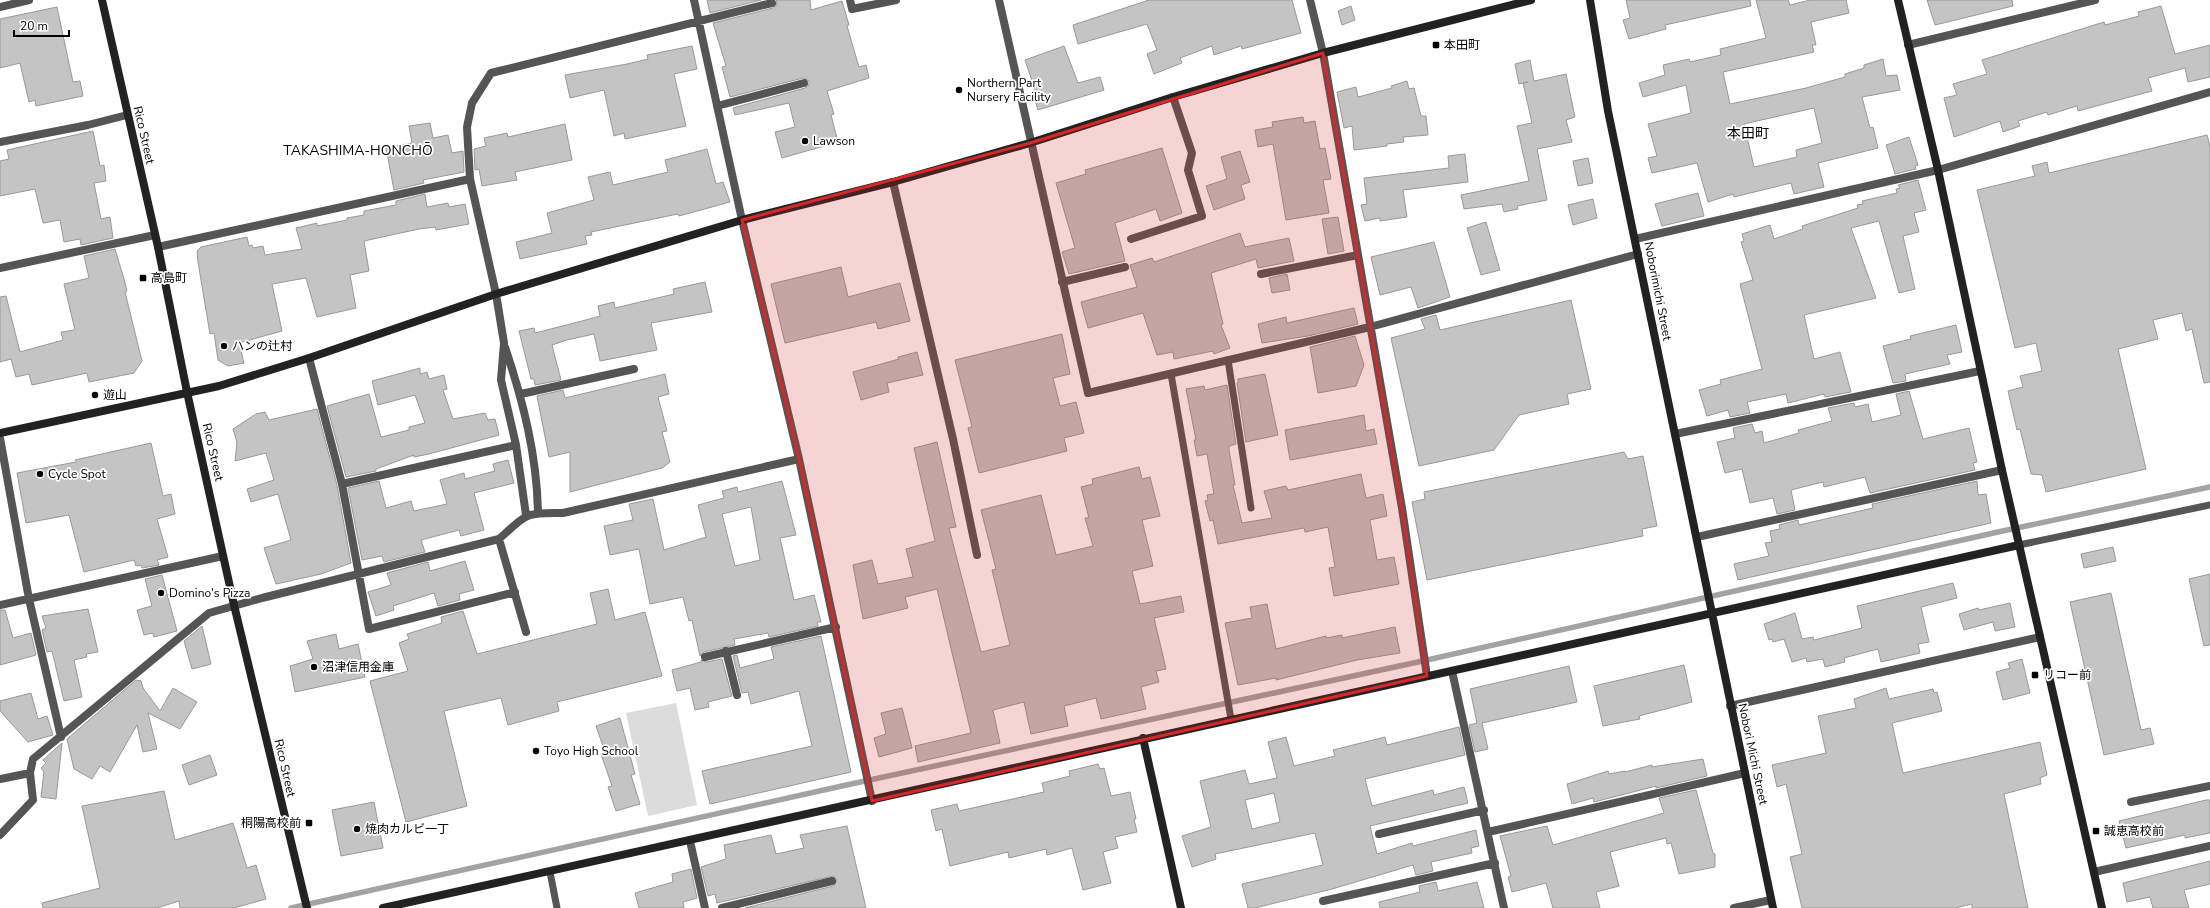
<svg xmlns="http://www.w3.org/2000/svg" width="2210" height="908" font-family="'Nunito Sans','Noto Sans JP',sans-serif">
<rect width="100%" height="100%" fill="#fff"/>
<path fill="#dcdcdc" d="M676,703L697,805L648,816L626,713Z"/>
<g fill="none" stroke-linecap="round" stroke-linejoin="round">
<path stroke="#a3a3a3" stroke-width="5.5" d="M291,908L851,784L1418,662L1998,532L2210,487"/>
</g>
<path fill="#c4c4c4" stroke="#999" fill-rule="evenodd" d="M707,0H761L710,13Z
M776,0H810L811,10L842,1L849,25L847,26L859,67L866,65L869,78L827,91L834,114L831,115L838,142L782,158L775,132L795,127L789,103L735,115L733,108L805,88L809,85V81L803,78L730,97L722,67L726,66L713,23L773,8L777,5Z
M1149,0H1292L1301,33L1242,49L1241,46L1214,55L1212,46L1180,58L1182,63L1154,74L1147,54L1157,50L1147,24L1078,44L1073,25Z
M1626,0H1750L1751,6L1665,25L1666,29L1629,39L1623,20L1630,18Z
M1756,0H1788L1790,5L1810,0H1846L1849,13L1811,22L1816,45H1812L1814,52L1723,72L1730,104L1806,88L1845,77V74L1864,68V65L1883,59L1886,76L1897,75L1900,90L1862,97L1870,128L1873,127L1878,148L1818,163L1824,187L1794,194L1791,183L1734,197L1733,194L1708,202L1697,163L1652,173L1648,158L1657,156L1648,124L1691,113L1686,85L1643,97L1639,83L1665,75L1663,65L1689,59L1690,62L1721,55L1720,49L1766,38ZM1814,108L1822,143L1796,150L1797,157L1754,167L1744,124Z
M1927,0H2012L2013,6L1935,25Z
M1351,6L1355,20L1342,25L1338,11Z
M2161,6L2175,54L2210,45V77L2188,82L2185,68L2148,78L2152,91L2078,111L2077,106L2048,115L2047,112L2018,121L2020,126L2003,132L2000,121L1954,137L1944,98L1957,95L1953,84L1987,74L1982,60L2104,22L2105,25L2139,16L2138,12Z
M57,7L73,82L80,81L83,96L36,106L35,100L29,102L20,63L0,68V19Z
M692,46L697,69L674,74L686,126L625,139L624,133L614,136L604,90L570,98L565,75L627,64L648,59L647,55Z
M1064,46L1078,83L1100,77L1104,90L1038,110L1034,97L1037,96L1025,60Z
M1530,60L1534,81L1566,74L1575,117L1566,120L1572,142L1537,149L1547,200L1517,206L1518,209L1504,212L1502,204L1464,209L1461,195L1529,181L1517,126L1532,123L1523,83L1528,82L1519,84L1515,64Z
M1407,81L1409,89L1414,88L1421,116H1426L1428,135L1403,137L1404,142L1387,144V146L1354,150L1352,126L1344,128L1337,92L1356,87L1358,97L1392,88L1391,86Z
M1303,117L1304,123L1315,121L1320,149L1325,148L1331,179L1323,180L1329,213L1286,220L1273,144L1258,147L1255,130L1273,127L1272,122Z
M430,123L433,138L448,135L452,153L463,151L464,172L423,180L424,183L394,190L386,148L412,143L409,126Z
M565,124L572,160L515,172L517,180L482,186L479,169L475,170L474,149L486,146L484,138L507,133L508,137Z
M93,131L100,166L104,165L106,181L94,183L101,219L110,217L113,238L81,245L80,239L64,242L60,220L43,223L35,189L0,196V161L9,159L7,150Z
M2207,135L2210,146V382L2204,383L2192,329L2186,331L2182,313L2153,320L2158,339L2118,349L2146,469L2046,492L2042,475L2031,474L2020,429L2017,430L2008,391L2023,387L2020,376L2042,371L2036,343L2015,348L1977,190L2035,176L2032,166L2047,162L2049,173Z
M1909,137L1918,165L1915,166L1916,169L1895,174L1886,145Z
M1162,148L1182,213L1160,221L1156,209L1115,223L1125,261L1069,274L1062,252L1075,248L1056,183L1086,174L1085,170Z
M707,149L716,184L723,182L730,202L679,216L678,214L591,232L592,235L585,236L587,244L520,259L516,242L552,233L547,213L594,200L588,177L610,172L613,185L668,172L665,160Z
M1240,151L1250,182L1241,185L1245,199L1214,210L1206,186L1227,179L1221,157Z
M1465,154L1468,182L1403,190L1407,217L1380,221V218L1365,221L1361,205L1367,204L1364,178L1449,168L1448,156Z
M1588,158L1593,183L1578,186L1573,161Z
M1918,180L1926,210L1914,213L1919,232L1903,236L1915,289L1899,293L1879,221L1851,228L1876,298L1804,315L1814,359L1840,352L1851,392L1825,397L1824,394L1788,403L1786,394L1747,402L1750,413L1730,417L1728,410L1707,416L1699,390L1721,384L1720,380L1762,369L1740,284L1753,280L1741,242L1744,241L1742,234L1770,225L1774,239L1803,229L1802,226L1858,208L1857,205L1863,204L1862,201L1897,193L1896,189L1900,188L1898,185Z
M1698,193L1704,216L1662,226L1655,204Z
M425,194L427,207L448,203L449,207L465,204L469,224L436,230L435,227L419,229L364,241L369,271L350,275L356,308L317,317L306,278L272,284L282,331L239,343L244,363L228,366L218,360L214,333L210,334L198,262L197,251L201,247L247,237L249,246L252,245L253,248L263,246L265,255L302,249L296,228L317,223V226L347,220V218L364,215V211L396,205V201Z
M1593,199L1597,218L1573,225L1568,205Z
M1338,217L1344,251L1328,254L1322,219Z
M1486,222L1500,270L1481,275L1467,228Z
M1240,233L1245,247L1289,238L1294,261L1258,268L1256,259L1211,273L1223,324L1221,325L1230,348L1214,354L1213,351L1174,359L1173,352L1157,355L1143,313L1088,328L1081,302L1137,287L1130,265L1152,258L1154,262Z
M1434,242L1450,297L1418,308L1411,287L1380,295L1371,257Z
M115,249L124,279L127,291L125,292L142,361L134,373L89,382L87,373L32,385L29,374L16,377L11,359L0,362V297L6,296L20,352L63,340L61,332L75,330L64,284L89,278L84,256Z
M841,267L848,297L900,283L910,321L878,329L876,322L785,343L771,284Z
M1287,274L1290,290L1272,293L1269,278Z
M705,282L712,312L651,323L657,350L600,361L594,334L567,340L552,345L561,380L535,385L534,379H531L519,331L534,328L535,333L582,321L600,316L598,306L614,302L615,308L674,294L673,289Z
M1571,300L1591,389L1567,394L1569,404L1519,415L1494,450L1419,466L1391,338L1425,329L1421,319L1436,315L1440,330Z
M1354,308L1358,324L1308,336L1262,343L1258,324L1286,317L1287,323Z
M1956,325L1962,352L1947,355L1950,364L1905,374L1906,381L1893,383L1883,346L1911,339L1910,336Z
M1062,334L1070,374L1053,378L1060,406L1076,402L1084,433L1064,438L1067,451L979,473L968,428L972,427L955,360Z
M1355,336L1364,365L1356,386L1318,393L1310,347Z
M917,352L923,375L887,383L889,392L861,400L853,372L899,359L898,357Z
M420,368V374L427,372L429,379L444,375L447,389L443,390L453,419L485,413L488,420L495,419L499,435L429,454L414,457V455L376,469V471L346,477L327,406L369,394L381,437L409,430V427L425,423L415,395L378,405L372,381Z
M665,374L669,394L658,397L667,431L662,432L670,462L662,468L570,492V452L549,457L537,396L563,390L565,398Z
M1265,374L1278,435L1246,442L1237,383H1238V379Z
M1227,385L1236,444L1229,446V450L1235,485H1233L1242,523L1272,518L1264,491L1286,486L1288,490L1361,474L1366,498L1383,494L1387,516L1370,520L1377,560L1394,557L1399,584L1334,596L1329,568L1335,567L1328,527L1305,532L1304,528L1218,544L1213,520L1210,521L1205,501L1208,500L1207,495L1214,494L1207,454L1197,456L1194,440H1196L1186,389L1204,386L1205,390Z
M1909,391L1923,439L1969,428L1977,462L1973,463L1975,470L1870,493L1865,477L1824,487L1823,482L1791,490L1795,510L1777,514L1773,498L1750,503L1742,469L1725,473L1717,442L1735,438L1733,428L1752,424L1755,433L1762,431L1764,443L1799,433L1798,430L1832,421L1828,408L1854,403L1855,407L1868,404L1872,422L1901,415L1896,394Z
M317,409L337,485L351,563L321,574L276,584L264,548L291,540L278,494L251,502L247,489L274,480L266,453L235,461L237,442L233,429L256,414L265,412L269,420Z
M1364,415L1366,431L1374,429L1377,444L1290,460L1285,430Z
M937,442L956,527L949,528L981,652L1010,645L992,570L996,569L981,510L1041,495L1056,555L1093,546L1085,518H1089L1081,487L1093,484L1092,479L1139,467L1142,479L1150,477L1160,516L1142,520L1153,566L1132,571L1140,604L1181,596L1184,612L1154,618L1166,669L1156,671L1159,682L1141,687L1146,709L1101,719L1096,698L1064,706L1068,726L1031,734L1024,702L993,710L1000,743L918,762L915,746L971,733L937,589L905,597L908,608L863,619L853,565L872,560L878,584L913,577L906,549L935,541L914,448Z
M151,443L163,496L171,494L175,514L157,519L168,557L157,560L159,565L142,568L141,565L136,566L134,560L84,572L69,515L26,523L17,473L76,462L75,460Z
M1624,452L1628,459L1643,456L1657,526L1642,529L1643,536L1427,580L1412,502L1425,499L1424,492Z
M508,460L514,483L474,493L484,530L461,536L459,530L421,540L425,552L384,562L382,556L362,560L348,488L379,481L386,508L411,501L414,511L447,504L440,480L464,473L465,479L495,471L493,464Z
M782,481L796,535L780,538L794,600L814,595L821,622H817L818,626L769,637L768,633L734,639L735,645L704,652L700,656L692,620L689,621L683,597L650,604L639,549L610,555L604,526L633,520L629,504L653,499L664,550L706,537L698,505L724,498L722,491L737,487L738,492ZM751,507L760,560L735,566L722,514Z
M1977,481L1978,495L1986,494L1991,523L1738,580L1734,564L1769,556L1765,543L1772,542L1770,531L1780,529L1779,525L1798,520L1799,525L1873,508L1872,504Z
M2113,547L2116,561L2084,568L2081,554Z
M465,561L474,590L459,594L460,600L438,606L434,593L393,606L394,610L376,616L368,592L391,585L387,573L428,562L430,571Z
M2210,574V645L2204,646L2189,579Z
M162,575L177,631L154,637L153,633L144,635L137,610L152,606L145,579Z
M1953,583L1957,598L1921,607L1929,642L1918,644L1920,653L1881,662L1878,649L1844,658L1845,662L1825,667L1823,659L1807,662L1806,658L1792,662L1784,639L1773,642L1772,639L1769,640L1764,624L1795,613L1802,639L1813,637L1814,640L1862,628L1857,606Z
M608,589L615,620L645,612L662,676L557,702L559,711L508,725L501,698L444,711L467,806L406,822L370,681L408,671L399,643L409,639L407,634L442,623L441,617L463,611L477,654L597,624L590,593Z
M2111,593L2141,730L2150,728L2154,744L2104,755L2070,602Z
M2010,603L2015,627L1995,631L1993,622L1964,630L1959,614L1978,608L1979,610Z
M1267,604L1276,649L1326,636V638L1342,635V638L1395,627L1400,653L1357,660L1276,680V678L1238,685L1225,623L1252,618L1250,607Z
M88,609L98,652L86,654L87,657L74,660L82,697L64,701L52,651L47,652L42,630L46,628L42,616Z
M0,610H5L13,638L31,633L36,655L0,665Z
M202,626L211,664L192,669L184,641Z
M336,634L339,649L358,644L365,677L295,692L290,666L313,659L307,641Z
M821,636L851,772L710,804L702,771L812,746L799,691L751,704L748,692L742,693L733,656L737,655L740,668L774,659L771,647Z
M722,659L732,696L708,702L709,707L695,710L690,688L677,691L672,670L701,662V660L706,662Z
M2022,659L2030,693L2003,700L1996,672L2010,668L2008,663Z
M1684,665L1692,702L1639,716L1640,719L1603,726L1594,686Z
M1569,666L1577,702L1482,723L1488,749L1475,752L1469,725L1477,723L1470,689Z
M136,680L141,681L143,688L160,711L173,688L197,702L180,729L148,713L157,749L143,752L137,725L110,772L100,766L92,779L74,769L67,739Z
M1886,688L1889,699L1933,689L1934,693L1937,692L1942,711L1892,723L1903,773L2040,742L2047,775L2040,778L2041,784L2004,794L2028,908H1972V904L1955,908H1802L1790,857L1802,854L1786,784L1777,787L1772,765L1826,753L1818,716L1856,708L1854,699Z
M31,693L38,719L47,716L53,735L28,742L0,711V701Z
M902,708L912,748L879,757L874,738L886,734L881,713Z
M620,718L635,774L631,775L640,804L616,811L608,787L612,786L601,754L605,752L596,726Z
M1459,727L1465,755L1365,779L1372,806L1433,790L1434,795L1464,787L1468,803L1370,826L1377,854L1412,843L1413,846L1476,830L1479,846L1471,848L1472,853L1431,862L1433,871L1416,875L1413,865L1332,889L1255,908H1248L1242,884L1323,865L1315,833L1215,854L1216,859L1192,867L1182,836L1211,827L1200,781L1245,770L1249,784L1277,778L1268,742L1286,737L1294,766L1335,756L1333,750L1385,737L1387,745ZM1274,793L1280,822L1252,829L1245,800Z
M62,743L56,799L41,797L44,772L41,768L46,763L43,760Z
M210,755L217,775L189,785L182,765Z
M1703,759L1707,776L1656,788V786L1594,802L1593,798L1572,804L1567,784L1608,771L1609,774L1625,771V772L1652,765V767Z
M1098,764L1100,769L1104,768L1111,796L1130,792L1136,819H1134L1137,832L1115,837L1118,848L1103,852L1111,883L1083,890L1072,848L1047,855L1046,849L1009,858L1008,852L950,866L942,829L936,831L931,810L957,804L959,811L1044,792L1042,783L1070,776L1069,771Z
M1696,790L1713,853L1715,854V867L1679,874L1671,843L1667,844L1666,838L1610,852L1619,886L1596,892L1600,908H1553L1546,883L1512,892L1508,877L1511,876L1500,836L1547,826L1553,845L1664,813L1659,798Z
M164,791L175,840L233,823L247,868L256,865L266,899L234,908H180L179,901L157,908H43L42,903L100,888L82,806Z
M2206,800H2210V833L2185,838V835L2126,848L2119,821Z
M374,802L383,848L341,856L332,810Z
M847,826L866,908H745L833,886L837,880L833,876L717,903L715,894L708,896L701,867L726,859L724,845L771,835L776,854L804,848L800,835Z
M2210,861V884L2184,890L2189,908H2153L2150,897L2127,902L2123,883Z
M691,869L697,898L683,902L684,908H639L635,893L673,882L672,874Z
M1436,882L1438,891L1477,882L1484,908H1380L1379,902L1420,892L1419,886Z"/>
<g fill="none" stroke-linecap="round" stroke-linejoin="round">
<path stroke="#555" stroke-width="7" d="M1228,360L1251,508
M1171,374L1231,719
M2019,545L2210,505
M550,872L557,908"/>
<path stroke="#555" stroke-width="8" d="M694,0L742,220L799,459L872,801
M850,0L852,9L896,0
M999,0L1088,393L1370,327L1638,254
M1310,0L1323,53L1402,508L1427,676
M0,7L29,0
M1908,45L2095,0
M717,106L804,83
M0,142L88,125L127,115
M893,182L953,439L977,555
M1131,239L1202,216L1188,170L1192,153L1173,97
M1635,239L1938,170L2210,92
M158,247L470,179
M0,268L155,235
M1261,274L1358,255
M1062,282L1125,267
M505,347C523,401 537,455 538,513
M309,358L342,484L516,445
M521,394L634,369
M1675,434L1980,371
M0,438L29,599L61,737
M342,484L369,629L515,592
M526,515L516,445L501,380L504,343L496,294L470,179L467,127L472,103L491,73L772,3
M1697,537L2002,470
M499,539L526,632
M0,605L223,556
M726,651L737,695
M705,657L836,627
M1452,671L1504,908
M1730,706L2040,637
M0,779L30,773L33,759L209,613L262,598L499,539C527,514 525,512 563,513L799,459
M2131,802L2210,786
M1488,832L1745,773
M1379,834L1484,810
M0,835L33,800L30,773
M690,841L705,908
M2094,872L2210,846
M1323,901L1495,863
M722,908L832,881
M1734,908L1771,900"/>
<path stroke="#222" stroke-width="8" d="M102,0L158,247L187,392L234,605L307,908
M1590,0L1608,111L1773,908
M1898,0L1938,170L2002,470L2102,908
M0,433L219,386L309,358L496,294L742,220L893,182L1030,143L1173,97L1323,53L1531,0
M1143,738L1181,908
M383,908L2019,545"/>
</g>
<path fill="#d62828" fill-opacity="0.2" stroke="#d62828" stroke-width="3" stroke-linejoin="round" d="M1323,53L1402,508L1427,676L872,801L799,459L742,220L1030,143Z"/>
<g fill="#000" stroke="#fff" stroke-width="1.5">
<rect x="1432" y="41" width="8" height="8" rx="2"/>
<circle cx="959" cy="90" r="4"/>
<circle cx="805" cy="141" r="4"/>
<rect x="139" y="274" width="8" height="8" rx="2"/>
<circle cx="224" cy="346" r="4"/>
<circle cx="95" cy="395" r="4"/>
<circle cx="40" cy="474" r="4"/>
<circle cx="161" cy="593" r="4"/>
<circle cx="314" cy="667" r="4"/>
<rect x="2031" y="671" width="8" height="8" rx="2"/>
<circle cx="536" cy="751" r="4"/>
<rect x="305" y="819" width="8" height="8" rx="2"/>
<circle cx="357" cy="829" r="4"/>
<rect x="2092" y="827" width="8" height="8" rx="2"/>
</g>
<g text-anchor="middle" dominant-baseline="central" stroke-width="3.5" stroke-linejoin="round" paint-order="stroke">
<g font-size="12" fill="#000" stroke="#fff" text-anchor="start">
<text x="1444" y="45">本田町</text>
<text x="967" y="83">Northern Part<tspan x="967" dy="14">Nursery Facility</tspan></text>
<text x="813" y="141">Lawson</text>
<text x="151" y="278">高島町</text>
<text x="232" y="346">ハンの辻村</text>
<text x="103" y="395">遊山</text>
<text x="48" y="474">Cycle Spot</text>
<text x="169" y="593">Domino's Pizza</text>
<text x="322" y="667">沼津信用金庫</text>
<text x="2043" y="675">リコー前</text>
<text x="544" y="751">Toyo High School</text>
<text x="301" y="823" text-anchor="end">桐陽高校前</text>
<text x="365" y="829">焼肉カルビ一丁</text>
<text x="2104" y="831">誠恵高校前</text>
</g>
<g font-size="12" fill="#000" stroke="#fff">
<text transform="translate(144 135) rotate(77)">Rico Street</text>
<text transform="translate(1658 291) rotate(79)">Noborimichi Street</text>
<text transform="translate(213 452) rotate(77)">Rico Street</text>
<text transform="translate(1753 754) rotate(78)">Nobori Michi Street</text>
<text transform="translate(285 768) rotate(77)">Rico Street</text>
</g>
<g font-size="14" fill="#000" stroke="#fff">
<text x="1748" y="133">本田町</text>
<text x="358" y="150">TAKASHIMA-HONCHŌ</text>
</g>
</g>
<path d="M14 30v6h55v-6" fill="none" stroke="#000000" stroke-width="2"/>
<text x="20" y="30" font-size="12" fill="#000000" stroke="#ffffff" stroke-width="3" paint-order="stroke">20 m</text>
</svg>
